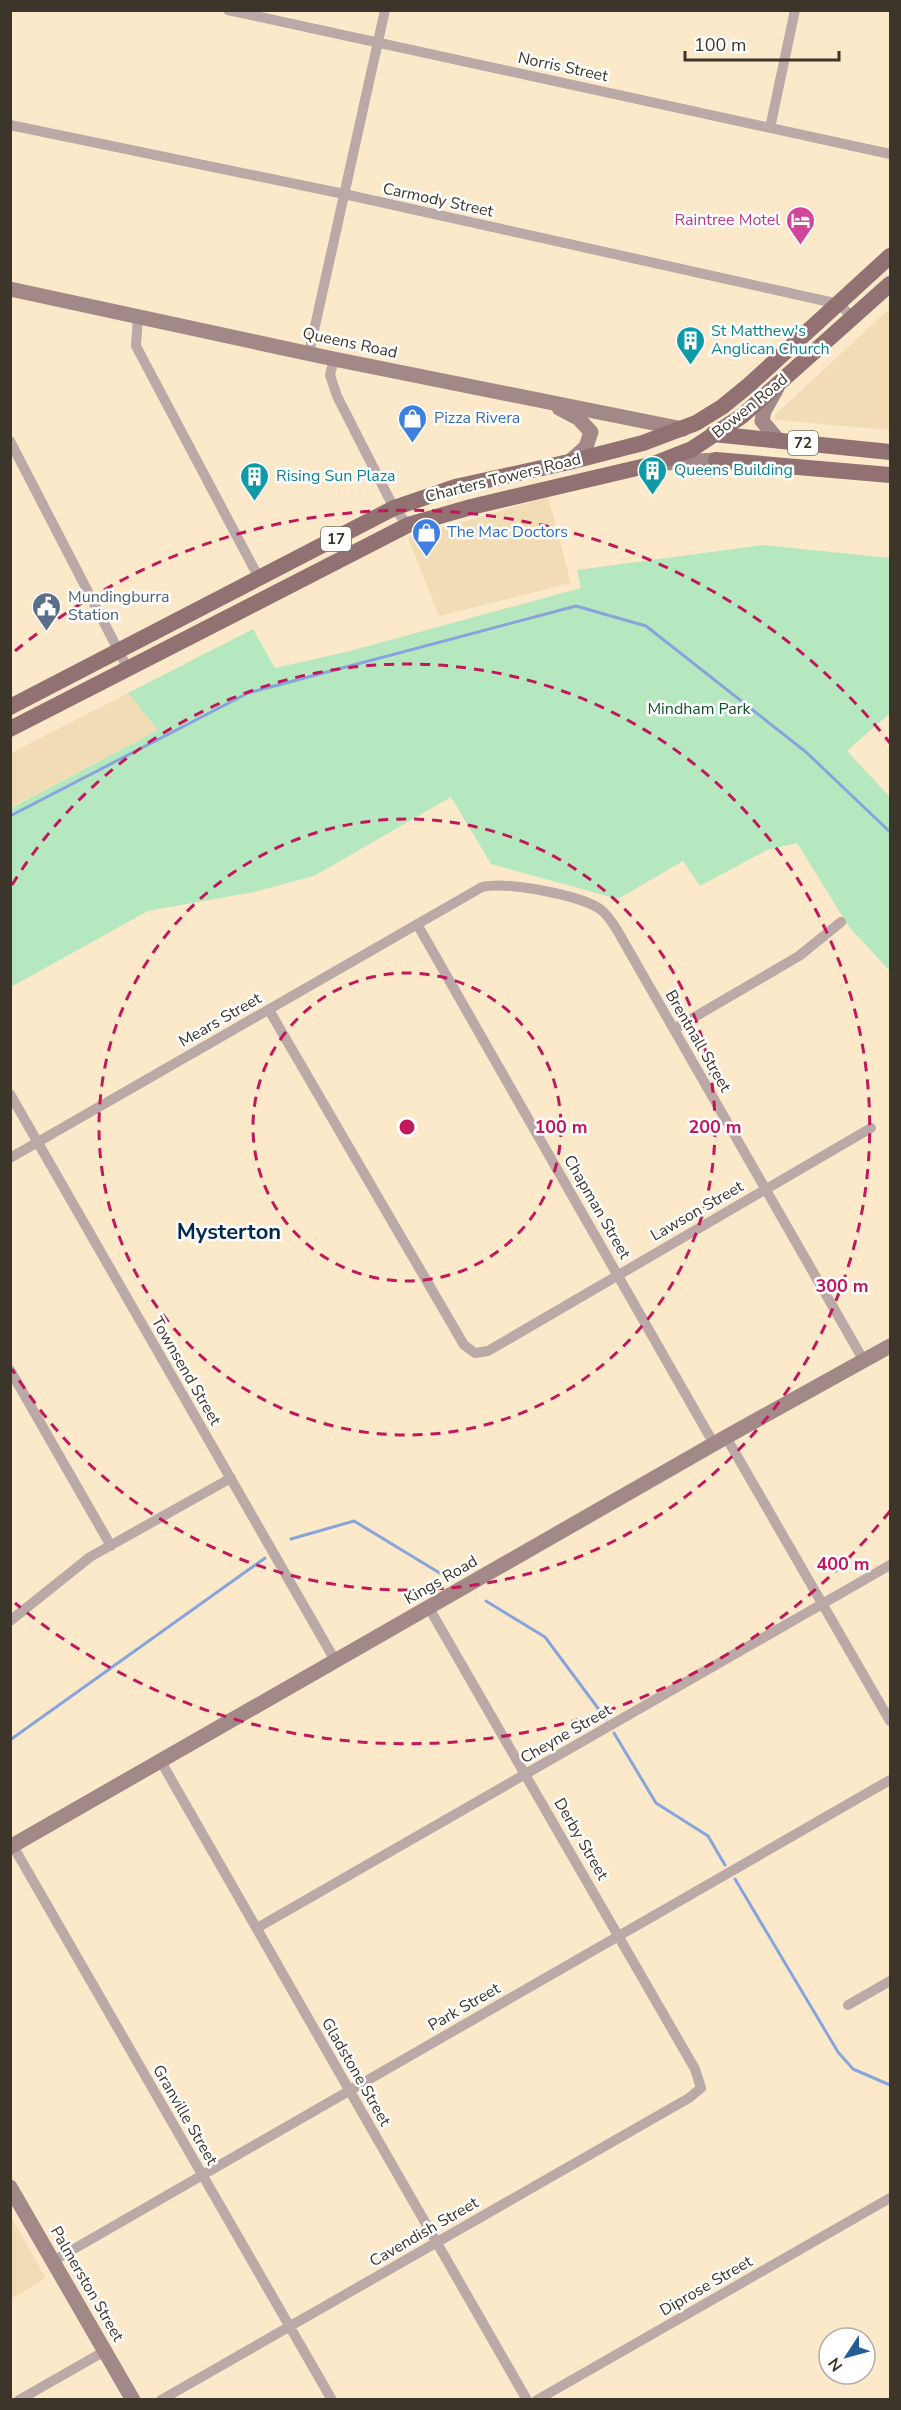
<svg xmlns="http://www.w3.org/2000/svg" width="901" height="2410" font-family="'Nunito Sans',sans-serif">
<rect width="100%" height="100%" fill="#fbe9c9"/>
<path fill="#f2dcb5" d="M890,308V430L775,420V415Z
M548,497L571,583L439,616L408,538Z
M128,693L158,730L11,807V753Z
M11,2217L46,2278L11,2299H10Z"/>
<path fill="#b6e8c0" d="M763,545L890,558V713L847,751L890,797V971L849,927L797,843L767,850L700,886L683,861L618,899L491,864L451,797L314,876L254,892L148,911L11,987V808L158,730L128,693L253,629L275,668L350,651L581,588L577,570Z"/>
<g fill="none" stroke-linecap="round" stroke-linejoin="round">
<path stroke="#88a4dd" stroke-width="3" d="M10,816L248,693L576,606L646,626L806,752L890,832
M291,1539L354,1521L443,1575
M486,1601L545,1637L606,1719
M614,1733L656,1803L708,1836L725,1865
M10,1740L265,1558
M735,1879L838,2052L853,2069L890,2085"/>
<path stroke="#bba9a8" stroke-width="10" d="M228,10L890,154
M10,125L344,194L839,304L853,318
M770,128L795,10
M138,317L136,346L260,580
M309,353L385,10
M334,359L330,375L337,396L394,508L408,525
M10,441L128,669
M417,924L714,1444
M269,1010L464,1345L475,1353L488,1351L871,1128
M674,1029L799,956L841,922
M10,1094L336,1662
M10,1158L482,887C506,881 579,895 600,909C607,914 612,922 617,930L864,1361
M10,1370L111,1546
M726,1437L890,1721
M10,1621L90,1557L231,1478
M160,1760L527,2400
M13,1846L332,2400
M257,1928L890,1565
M848,2005L890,1981
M53,2261L890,1780
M19,2400L105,2351
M161,2400L689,2098L701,2088L695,2069L429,1608
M537,2400L890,2198"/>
<path stroke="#a28988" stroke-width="15" d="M10,289L334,359L683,429
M777,388L764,411L762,421L779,441
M559,408L578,418L591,432L586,447L569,462
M665,463L716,460
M10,1847L726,1437L890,1346
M10,2187L133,2400"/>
<path stroke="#917171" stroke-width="16" d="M713,434L890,452
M716,460L890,475
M10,707L394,508L455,487L569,462L643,443L696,423L722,407L749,385L890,256
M10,729L408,525L471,507L654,464L692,449L742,416L890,284"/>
</g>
<g fill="none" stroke="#c2185b" stroke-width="3" stroke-dasharray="10 8">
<circle cx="407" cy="1127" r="154"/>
<circle cx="407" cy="1127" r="308"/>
<path d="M12 885A463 463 0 1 1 12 1369"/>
<path d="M890 1511A617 617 0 0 1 15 1603M15 651A617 617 0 0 1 890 743"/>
</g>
<defs>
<symbol id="hotel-pin" viewBox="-11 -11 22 30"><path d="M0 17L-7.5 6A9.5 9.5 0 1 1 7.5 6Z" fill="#d1479c" stroke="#fff"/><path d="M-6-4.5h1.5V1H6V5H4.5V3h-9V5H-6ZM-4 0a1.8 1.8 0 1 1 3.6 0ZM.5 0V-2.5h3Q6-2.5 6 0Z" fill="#fff"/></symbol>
<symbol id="building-pin" viewBox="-11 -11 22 30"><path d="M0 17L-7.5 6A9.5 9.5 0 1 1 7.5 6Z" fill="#0f9aa8" stroke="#fff"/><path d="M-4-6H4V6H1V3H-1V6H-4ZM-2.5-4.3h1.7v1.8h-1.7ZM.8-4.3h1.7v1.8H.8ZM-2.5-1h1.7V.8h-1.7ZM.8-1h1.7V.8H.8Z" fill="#fff"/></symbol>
<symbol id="shop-pin" viewBox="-11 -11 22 30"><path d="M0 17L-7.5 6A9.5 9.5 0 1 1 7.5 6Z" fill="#3f7fe0" stroke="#fff"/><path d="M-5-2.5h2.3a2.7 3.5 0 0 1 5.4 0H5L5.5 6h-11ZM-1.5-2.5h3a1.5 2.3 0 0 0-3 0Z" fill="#fff"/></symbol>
<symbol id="civic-pin" viewBox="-11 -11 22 30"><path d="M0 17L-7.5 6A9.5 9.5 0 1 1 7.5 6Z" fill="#5c6f8a" stroke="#fff"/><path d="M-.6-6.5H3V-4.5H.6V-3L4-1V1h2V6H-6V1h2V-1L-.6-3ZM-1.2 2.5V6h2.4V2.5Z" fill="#fff"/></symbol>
</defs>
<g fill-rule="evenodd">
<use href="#hotel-pin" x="784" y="204" width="33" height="45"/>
<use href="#building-pin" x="674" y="324" width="33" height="45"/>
<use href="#shop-pin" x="396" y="402" width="33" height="45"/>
<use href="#building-pin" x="636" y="454" width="33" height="45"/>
<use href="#building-pin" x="238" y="460" width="33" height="45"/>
<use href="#shop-pin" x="410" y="516" width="33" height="45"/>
<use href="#civic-pin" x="30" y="590" width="33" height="45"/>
</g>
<g text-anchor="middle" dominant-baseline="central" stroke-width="5" stroke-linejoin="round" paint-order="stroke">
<g fill="#fff" stroke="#767269" stroke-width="1.5">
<rect x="788" y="431" width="30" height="24" rx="4.5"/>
<rect x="321" y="527" width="30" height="24" rx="4.5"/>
</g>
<g font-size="15" font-weight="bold" fill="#3c3529">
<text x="803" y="443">72</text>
<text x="336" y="539">17</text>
</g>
<g font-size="16" fill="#3c3529" stroke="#fff">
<text transform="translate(563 67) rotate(12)">Norris Street</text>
<text transform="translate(438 200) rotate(12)">Carmody Street</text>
<text transform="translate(350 343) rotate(12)">Queens Road</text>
<text transform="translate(750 406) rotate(-39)">Bowen Road</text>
<text transform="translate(503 478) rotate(-14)">Charters Towers Road</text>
<text transform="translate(220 1020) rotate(-30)">Mears Street</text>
<text transform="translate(698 1041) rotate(60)">Brentnall Street</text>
<text transform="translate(597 1207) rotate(60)">Chapman Street</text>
<text transform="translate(697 1211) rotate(-30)">Lawson Street</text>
<text transform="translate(186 1371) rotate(60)">Townsend Street</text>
<text transform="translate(441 1580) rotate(-30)">Kings Road</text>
<text transform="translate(566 1734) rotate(-30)">Cheyne Street</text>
<text transform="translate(581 1839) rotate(60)">Derby Street</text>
<text transform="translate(464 2007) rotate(-30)">Park Street</text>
<text transform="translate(356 2072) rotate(60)">Gladstone Street</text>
<text transform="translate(185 2115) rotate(60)">Granville Street</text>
<text transform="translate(424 2232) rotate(-30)">Cavendish Street</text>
<text transform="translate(87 2284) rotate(60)">Palmerston Street</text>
<text transform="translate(706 2286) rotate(-30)">Diprose Street</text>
</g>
<g font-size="16" fill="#b23c85" stroke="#fff" text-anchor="end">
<text x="780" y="220">Raintree Motel</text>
</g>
<g font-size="16" fill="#0d838f" stroke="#fff" text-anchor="start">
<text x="711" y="331">St Matthew's<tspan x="711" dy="18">Anglican Church</tspan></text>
<text x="674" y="470">Queens Building</text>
<text x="276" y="476">Rising Sun Plaza</text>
</g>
<g font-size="16" fill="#366cbe" stroke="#fff" text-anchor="start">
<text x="434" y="418">Pizza Rivera</text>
<text x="447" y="532">The Mac Doctors</text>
</g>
<g font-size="16" fill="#4e5e75" stroke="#fff" text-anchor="start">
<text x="68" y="597">Mundingburra<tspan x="68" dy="18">Station</tspan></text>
</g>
<g font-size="16" fill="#0f5126" stroke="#fff">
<text x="699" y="709">Mindham Park</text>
</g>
<g font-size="22" font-weight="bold" fill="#022a4f" stroke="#fff">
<text x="229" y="1232">Mysterton</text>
</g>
</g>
<circle cx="407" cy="1127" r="9" fill="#c2185b" stroke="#fff" stroke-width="3"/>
<g font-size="18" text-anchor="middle" font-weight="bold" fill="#c2185b" stroke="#fff" stroke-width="5" stroke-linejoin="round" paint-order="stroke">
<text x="561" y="1133">100 m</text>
<text x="715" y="1133">200 m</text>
<text x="842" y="1292">300 m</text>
<text x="843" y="1570">400 m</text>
</g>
<rect width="901" height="2410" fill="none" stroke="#3c3529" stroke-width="24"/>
<g transform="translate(847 2356) rotate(234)"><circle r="28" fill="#ffffff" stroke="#b1aea9" stroke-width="1.5"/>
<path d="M0-4.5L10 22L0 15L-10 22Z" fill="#245c94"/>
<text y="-9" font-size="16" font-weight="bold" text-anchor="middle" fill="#3c3529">N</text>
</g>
<path d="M685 51v9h154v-9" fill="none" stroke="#3c3529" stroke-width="3"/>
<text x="694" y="51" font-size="18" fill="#3c3529" stroke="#ffffff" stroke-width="4.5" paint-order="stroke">100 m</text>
</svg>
